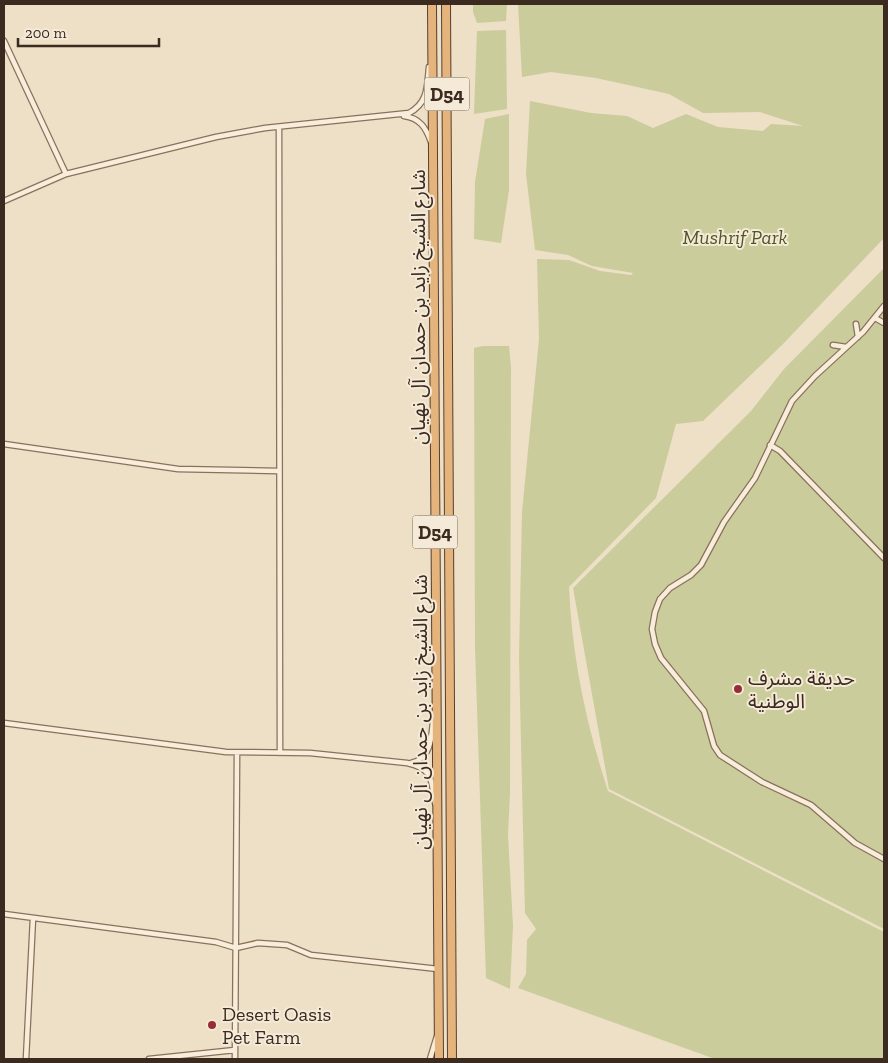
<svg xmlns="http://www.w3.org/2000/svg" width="888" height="1063" font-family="'Zilla Slab','Noto Sans Arabic',serif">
<rect width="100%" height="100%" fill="#eedfc7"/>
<path fill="#cacc9b" d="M473,4H507L506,21L477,23L473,12Z
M518,4H884V238L783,344L703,421L676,424L656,498L569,587C572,657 586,724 608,791L884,932V1059H715L518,988L526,974L527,940L536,929L525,913L519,658L522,512L539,339L537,259L569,260L600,271L631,275L633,273L592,266L568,255L535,250L526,174L530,101L591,113L627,116L653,128L686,114L718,127L763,131L771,124L803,126L760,112L703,113L669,94L596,78L551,72L522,77Z
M506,30L507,109L474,114L477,31Z
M509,114V190L501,243L474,239L475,182L485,119Z
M884,268V929L609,789L573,588L751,411L784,369Z
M483,346H509L511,367L510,793L508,835L513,926L510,989L486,978L475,647L474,348Z"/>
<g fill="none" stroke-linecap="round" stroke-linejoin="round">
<defs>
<path id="minor" d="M4,41L66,174
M404,116C420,118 426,128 431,142
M279,127L280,753
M4,201L66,174L216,137L265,128L409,113C428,103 427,87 429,67
M884,306L863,332L815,376L792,401L755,478L724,522L701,565L691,575L670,588L660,599L655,612L652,629L655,644L661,658L704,711L714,746L720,755L762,782L811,805L855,843L884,859
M875,318L884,323
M856,324L858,337
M833,345L846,347
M4,444L178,469L278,471
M770,445L780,451L884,558
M4,723L226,752L310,753L407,763C434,769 431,780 435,803
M411,763C434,758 431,732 434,713
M4,914L216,942L236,948L258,943L287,945L311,955L438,969
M26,1059L33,918
M149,1059L235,1050
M235,1059L237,753
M430,1059L437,1036"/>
<path id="trunk" d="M432,4L439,1059
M446,4L452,1059"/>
</defs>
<use href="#minor" stroke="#89715c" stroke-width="7"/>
<use href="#trunk" stroke="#573f30" stroke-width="10"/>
<use href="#minor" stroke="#f8edda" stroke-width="4.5"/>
<use href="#trunk" stroke="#e5b47d" stroke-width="8"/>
</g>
<g fill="#972d37" stroke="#f5ead7" stroke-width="2">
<circle cx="738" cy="689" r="5"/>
<circle cx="212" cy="1025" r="5"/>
</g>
<g text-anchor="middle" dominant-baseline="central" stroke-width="4" stroke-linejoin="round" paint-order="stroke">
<g fill="#f5ead7" stroke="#726457" stroke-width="1">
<rect x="424.5" y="77.5" width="45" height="33" rx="4"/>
<rect x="412.5" y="515.5" width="45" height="33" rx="4"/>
</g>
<g font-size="19" font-weight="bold" fill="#3a2a20">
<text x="447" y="94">D54</text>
<text x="435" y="532">D54</text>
</g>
<g font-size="20" font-style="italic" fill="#4e5627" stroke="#f5ead7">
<text x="735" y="237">Mushrif Park</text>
</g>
<g font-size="20" fill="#3a2a20" stroke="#f5ead7">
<text transform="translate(418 307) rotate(-90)">شارع الشيخ زايد بن حمدان آل نهيان</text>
<text transform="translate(420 712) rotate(-90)">شارع الشيخ زايد بن حمدان آل نهيان</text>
</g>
<g font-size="20" fill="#3a2a20" stroke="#f5ead7" text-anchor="start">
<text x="748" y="678">حديقة مشرف<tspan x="748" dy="23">الوطنية</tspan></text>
<text x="222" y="1014">Desert Oasis<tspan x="222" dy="23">Pet Farm</tspan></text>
</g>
</g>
<rect width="888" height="1063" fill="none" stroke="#3a2a20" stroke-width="10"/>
<path d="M18 38v8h141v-8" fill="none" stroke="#3a2a20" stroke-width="2.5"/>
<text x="25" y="38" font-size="15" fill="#3a2a20" stroke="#f5ead7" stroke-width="4" paint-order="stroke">200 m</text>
</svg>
